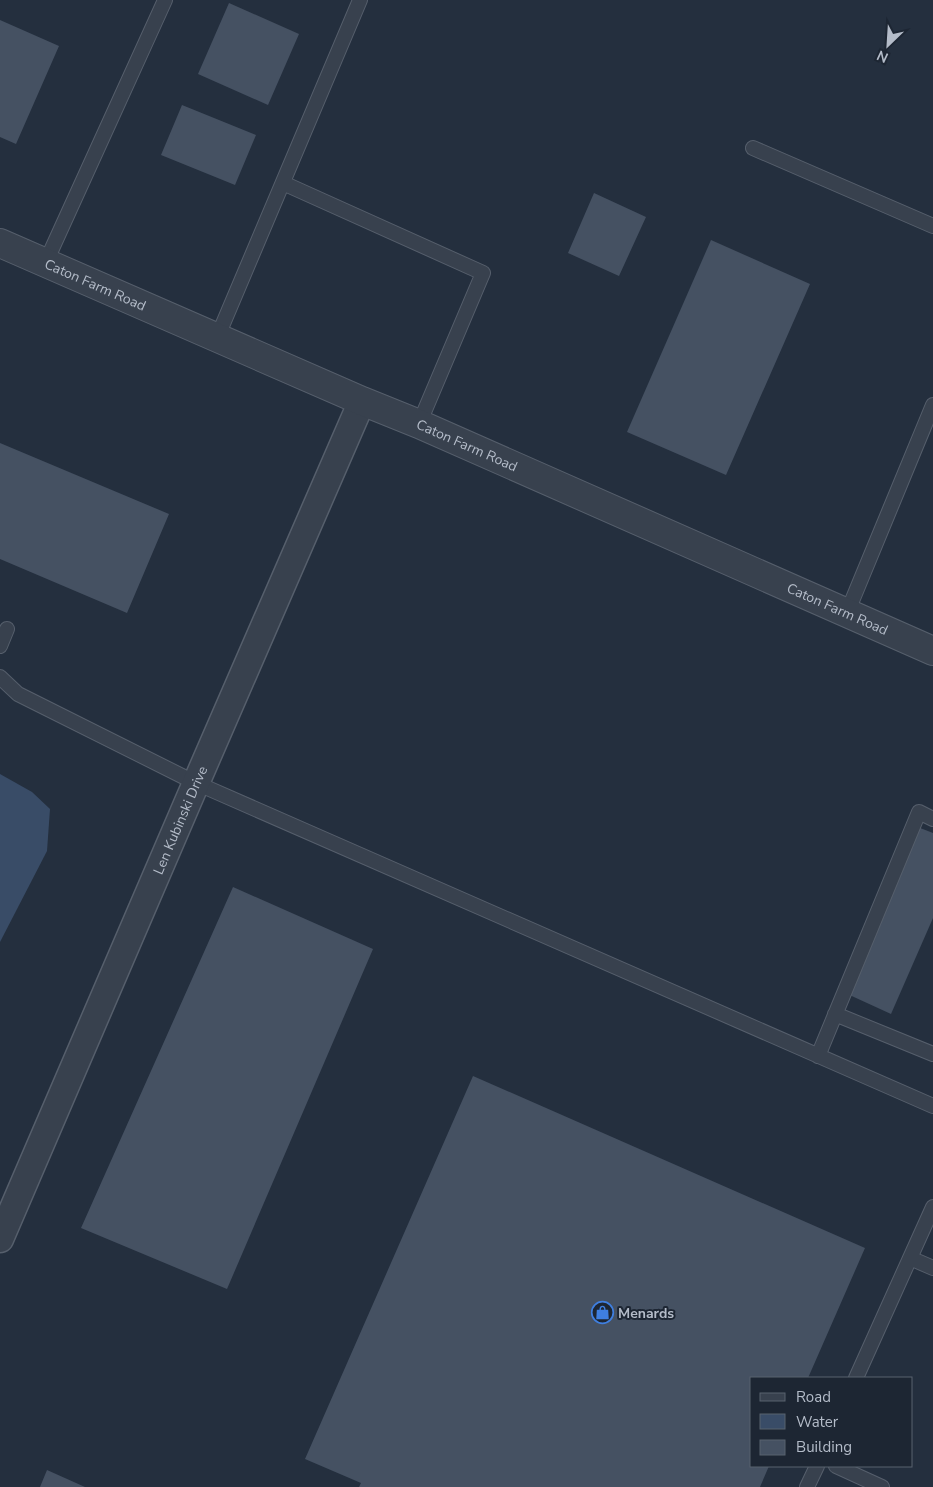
<svg xmlns="http://www.w3.org/2000/svg" width="933" height="1487" font-family="'Nunito Sans',sans-serif">
<rect width="100%" height="100%" fill="#242f3e"/>
<path fill="#394c67" d="M0,774L32,792L50,809L47,851L0,942Z"/>
<path fill="#455162" d="M229,3L299,34L268,105L198,74Z
M0,20L59,46L16,144L0,137Z
M182,105L256,135L235,185L161,155Z
M594,193L646,217L619,276L568,253Z
M711,240L810,284L726,475L627,432Z
M0,443L169,514L127,613L0,559Z
M915,826L933,833V918L891,1014L843,992Z
M233,887L373,949L227,1289L81,1228Z
M473,1076L865,1248L808,1378H752V1466H769L760,1487H359L361,1483L305,1459Z
M47,1470L85,1487H40Z"/>
<g fill="none" stroke-linecap="round" stroke-linejoin="round">
<defs>
<path id="service" d="M753,148L933,226
M283,183L483,273L419,424
M45,264L165,0
M217,338L360,0
M847,613L933,405
M0,646L7,629
M0,677L18,694L196,783L933,1106
M835,1014L933,1054
M818,1056L919,812L933,819
M910,1258L933,1268
M856,1378L933,1207
M836,1466L882,1487
M807,1487L817,1466"/>
<g id="minor">
<path id="s1" d="M0,1239L196,783L362,401"/>
</g>
<g id="tertiary">
<path id="s2" d="M0,243L362,401L419,424L933,651"/>
</g>
</defs>
<use href="#service" stroke="#565f6c" stroke-width="16"/>
<use href="#minor" stroke="#565f6c" stroke-width="29"/>
<use href="#tertiary" stroke="#565f6c" stroke-width="30"/>
<use href="#service" stroke="#38414e" stroke-width="14"/>
<use href="#minor" stroke="#38414e" stroke-width="26"/>
<use href="#tertiary" stroke="#38414e" stroke-width="28"/>
</g>
<defs>
<symbol id="shop-ring" viewBox="-11 -11 22 22"><circle r="9.5" fill="#1d2633" stroke="#3f7fe0" stroke-width="1.5"/><path d="M-5-2.5h2.3a2.7 3.5 0 0 1 5.4 0H5L5.5 6h-11ZM-1.5-2.5h3a1.5 2.3 0 0 0-3 0Z" fill="#3f7fe0"/></symbol>
</defs>
<g fill-rule="evenodd">
<use href="#shop-ring" x="590" y="1300" width="25" height="25"/>
</g>
<g text-anchor="middle" dominant-baseline="central" stroke-width="4" stroke-linejoin="round" paint-order="stroke">
<g font-size="14" fill="#b4bcc9" stroke="#1d2633">
<text stroke="none"><textPath href="#s2" startOffset="104">Caton Farm Road</textPath></text>
<text stroke="none"><textPath href="#s2" startOffset="509">Caton Farm Road</textPath></text>
<text stroke="none"><textPath href="#s2" startOffset="914">Caton Farm Road</textPath></text>
<text stroke="none"><textPath href="#s1" startOffset="456">Len Kubinski Drive</textPath></text>
</g>
<g font-size="14" font-weight="bold" fill="#b4bcc9" stroke="#1d2633" text-anchor="start">
<text x="618" y="1313">Menards</text>
</g>
</g>
<rect x="750" y="1377" width="162" height="90" fill="#1d2633" stroke="#59626f"/>
<rect x="760" y="1393" width="25" height="8" fill="#38414e" stroke="#59626f"/>
<text x="796" y="1402" font-size="15" fill="#b4bcc9">Road</text>
<rect x="760" y="1414" width="25" height="15" fill="#394c67" stroke="#59626f"/>
<text x="796" y="1427" font-size="15" fill="#b4bcc9">Water</text>
<rect x="760" y="1440" width="25" height="15" fill="#455162" stroke="#59626f"/>
<text x="796" y="1452" font-size="15" fill="#b4bcc9">Building</text>
<g transform="translate(888 45) rotate(205)" stroke="#1d2633" stroke-width="4" paint-order="stroke">
<path d="M0-4L9 19L0 12L-9 19Z" fill="#b4bcc9"/>
<text y="-8" font-size="14" font-weight="bold" text-anchor="middle" fill="#b4bcc9">N</text>
</g>
</svg>
